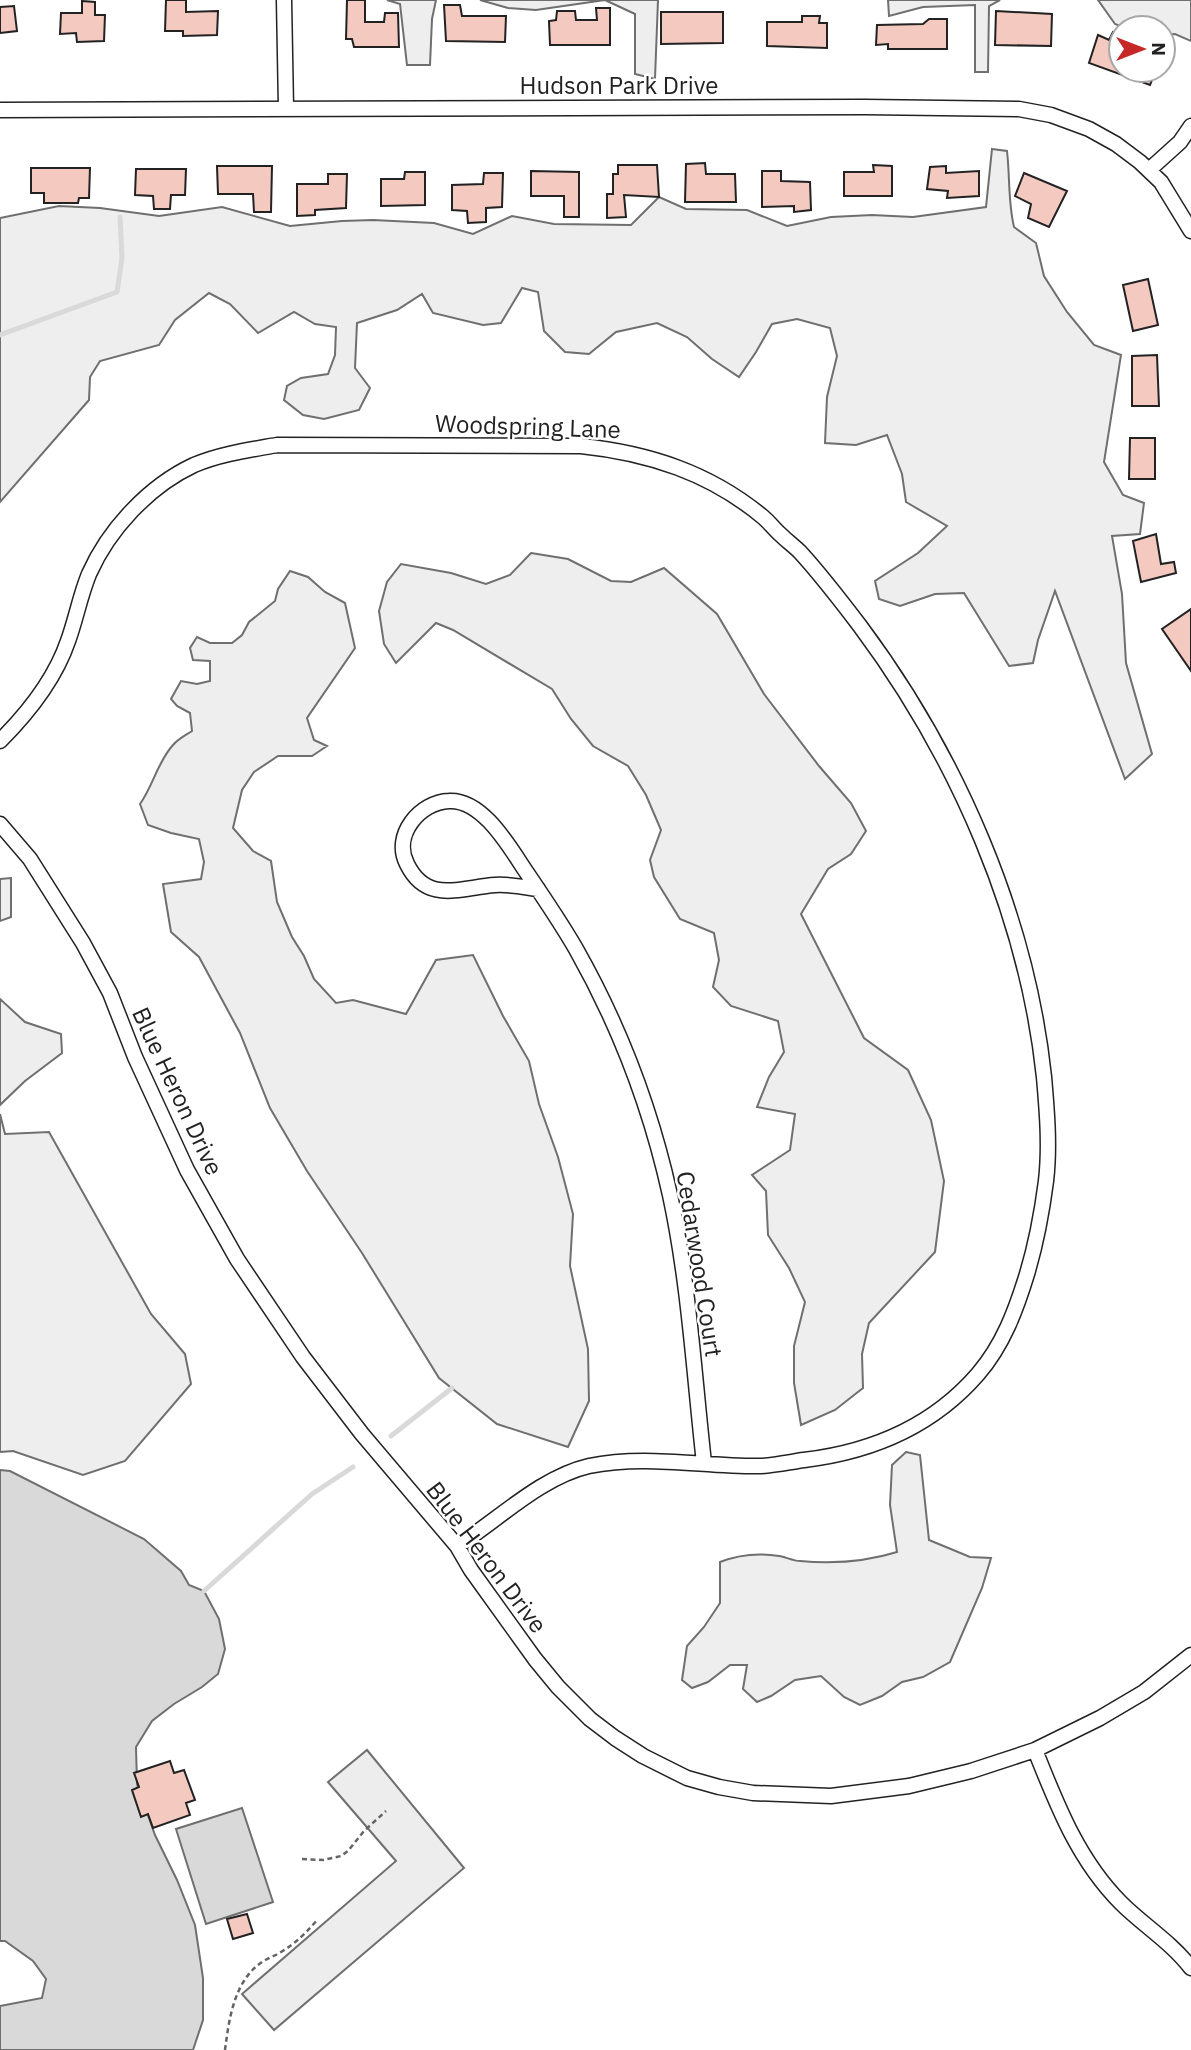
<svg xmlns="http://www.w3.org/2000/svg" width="1191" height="2050" font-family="'IBM Plex Sans',sans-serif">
<rect width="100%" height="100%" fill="#fff"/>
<path fill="#eee" stroke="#6f6f6f" stroke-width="2" d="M387,0H436L432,19L430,65H407L400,4Z
M480,0H658L655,79L635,74V14L605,0L536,10L508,8Z
M888,0H1000L989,6L988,72H975V5L923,7L889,16Z
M1098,0H1191V41L1175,34L1163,35V28H1125L1115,24Z
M992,149L1007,151C1010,177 1008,202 1014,227L1036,243L1044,276L1067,312L1094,345L1121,355L1104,462L1123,495L1144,503L1140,534L1112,536L1122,594L1126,663L1152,754L1125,779L1055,591L1038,640L1033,663L1009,666L964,593L935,594L900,606L879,599L875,581L918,553L947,526L906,502L902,474L887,435L856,445L825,443L827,397L837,356L830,328L797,319L772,324L756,352L739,377L712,359L687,337L657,323L616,332L589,354L565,352L544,331L538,292L522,288L501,323L483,325L433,313L422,294L397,310L357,323L355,368L370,388L359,410L324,419L303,415L284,400L287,386L301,378L328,374L335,355L336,327L315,324L294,312L258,333L230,304L209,293L175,320L159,345L100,361L90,377L89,400L0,502V218L59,206L100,208L159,216L222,207L290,226L342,221L373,220L434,223L473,234L512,216L554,224L631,225L659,197L686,209L747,210L787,226L831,217L872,215L913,217L986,207Z
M531,553L568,559L611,581L631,582L664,568L717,614L764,694L819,766L851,803L866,831L851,854L828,869L801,914L864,1038L908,1070L931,1120L944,1181L935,1252L869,1323L862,1354L863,1388L835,1410L801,1425L794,1383V1346L805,1302L789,1268L768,1235L766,1191L752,1175L790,1150L795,1114L757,1107L769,1077L784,1052L778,1021L731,1006L713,987L719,960L714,933L680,919L654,877L650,860L661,830L646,795L628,766L593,746L571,719L552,689L453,630L436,623L396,663L384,644L379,611L387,582L401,564L451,573L486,584L510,575Z
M290,571L308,577L325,592L345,603L355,648L307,718L314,740L327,746L312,756H278L254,772L242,790L233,828L253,851L271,861L277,902L292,937L304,956L314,979L336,1003L353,1000L406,1014L436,960L473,955L503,1016L529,1061L539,1104L558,1157L573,1214L570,1266L588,1349L589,1401L568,1447L497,1424L439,1378L362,1253L307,1171L270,1108L240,1033L199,957L171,932L163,884L201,879L204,862L199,839L171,833L148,825L140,804C153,786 158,761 173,745C178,739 186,735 192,731L190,713L177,706L171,699L181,681L197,684L210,681V661L193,660L190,648L197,637L210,643H232L242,635L249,622L275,601L278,589Z
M11,878V917L0,921V879Z
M0,999L25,1022L61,1034L62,1053L25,1081L0,1105Z
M0,1114L5,1134L49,1132L151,1314L185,1354L191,1384L125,1461L83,1475L13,1451L0,1452Z
M906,1452L920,1455L929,1540L970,1557L991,1558L982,1588L950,1662L923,1677L902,1682L882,1696L860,1705L844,1697L821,1676L795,1680L771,1696L757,1702L743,1689L747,1665H730L708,1682L692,1688L682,1680L687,1646L704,1627L720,1603V1562C738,1555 760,1553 779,1556C786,1557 793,1561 800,1561C833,1564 865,1562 897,1552L890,1505L892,1465Z"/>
<path fill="#ededed" stroke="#6f6f6f" stroke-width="2" d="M367,1750L464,1868L274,2030L242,1994L396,1861L328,1782Z"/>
<path fill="#d9d9d9" stroke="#6f6f6f" stroke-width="2" d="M0,1470L10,1471L144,1539L181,1571L189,1585L204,1591L219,1619L225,1649L218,1674L202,1687L174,1704L152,1721L136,1747L137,1784L155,1835L177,1880L195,1925L203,1978V2020L193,2050H0V2006L42,1998L46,1979L33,1961L5,1941H0Z
M242,1808L273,1902L206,1924L176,1829Z"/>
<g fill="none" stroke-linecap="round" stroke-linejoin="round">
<path stroke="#d9d9d9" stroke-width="5" d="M0,335L117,292L122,258L120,217
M391,1436L452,1388
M204,1591L312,1494L353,1467"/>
</g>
<path fill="#f3c9c0" stroke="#222" stroke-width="2" d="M166,0H186V12L218,11L217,35L183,36V31H165Z
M347,0H365V22H384L385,13H398L399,47H354L352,39H346Z
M82,1L95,2V15H105L104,41L77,42L76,33L60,34L61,13H82Z
M444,5H460L462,16H506L505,42L446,41Z
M14,6L17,31L0,33V7Z
M596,8H610V45H550L549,21L556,20L557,11H575L576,20H597Z
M996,11L1052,14L1051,46L995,45Z
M661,12H723V43L661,44Z
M802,16H820L819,23H827V48L767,46V22H802Z
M929,19H947V49H888V44L876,45L877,25L923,24Z
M1113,32L1121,35V70H1156L1150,85L1089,63L1098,35L1109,40Z
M705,163L706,174H735L736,202H685L686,164Z
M618,165H657L659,197L624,195L626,217L607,218V194H613V174H618Z
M873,165L892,166V196H844V172H874Z
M217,166H272L271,212H254L253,194H218Z
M946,166V173L979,171V196L947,198L948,191L927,189L930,167Z
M31,168H90L89,198H79L78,203H44V193H31Z
M136,169H186L185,195H171L170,209H154L153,196L135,195Z
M531,171L579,172V217H564V196H531Z
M762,171H781V181L810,182L811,210L794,212V206L762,207Z
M405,172H425V205L381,206V179H404Z
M484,173H503L502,207L486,208V222L468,223L467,211L452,210V185L483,184Z
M1024,173L1067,191L1049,227L1028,218L1031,204L1015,196Z
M328,174H347L346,208L315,210V215L297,216V184H328Z
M1148,279L1158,325L1133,331L1123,285Z
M1157,355L1159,406H1132V356Z
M1130,438H1155V479H1129Z
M1156,534L1161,564L1174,562L1176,573L1141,582L1133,541Z
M1191,609V671L1162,629Z
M170,1761L174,1773L184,1770L195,1800L186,1803L190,1815L153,1828L148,1814L141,1817L132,1790L139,1787L134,1773Z
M247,1914L253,1933L233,1939L227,1919Z"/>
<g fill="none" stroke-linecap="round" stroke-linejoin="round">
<defs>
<path id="street" d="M284,0L286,108
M0,110L865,107L1019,109L1051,115L1089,129L1116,144L1140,162L1161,182L1191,231
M1149,170L1180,142L1191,126
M0,741C28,713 55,679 68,641C76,619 80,596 89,574C109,529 149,486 194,465C220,454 249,450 277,445L581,446C649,453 710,473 763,517C770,523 775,530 781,535C787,541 794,546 800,552C822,576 841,601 860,626C957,756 1027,916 1044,1077C1047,1111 1050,1147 1046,1181C1042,1212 1036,1244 1027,1274C1016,1310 1003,1345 978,1374C933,1426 871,1452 804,1460C790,1462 776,1465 761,1466C704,1467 646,1454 589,1466C541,1477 498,1520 457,1546
M0,824L30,859L83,943L110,993L135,1057L187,1170L237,1259L303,1357L362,1434L457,1546L471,1570L535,1659L558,1687L590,1719L615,1738L643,1756L687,1778L719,1787L753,1793L831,1796L909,1786L971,1771L1035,1750L1100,1718L1144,1692L1191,1655
M538,889C523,887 510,884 495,885C462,887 427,905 407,864C392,835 420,802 449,801C483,799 510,848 527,873C544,898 561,923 576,949C619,1025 651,1109 670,1195C689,1283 694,1374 704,1463
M1035,1750C1057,1805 1078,1860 1121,1903C1143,1925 1171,1942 1191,1968"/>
</defs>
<use href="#street" stroke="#222" stroke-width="17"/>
<path stroke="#646464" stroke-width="2.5" stroke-dasharray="5 3.5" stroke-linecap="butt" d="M302,1859L323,1860L341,1856L348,1851L364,1831L386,1811
M225,2050C229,2019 234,1981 262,1962C268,1958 275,1956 281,1952C296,1943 306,1933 317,1920"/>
<use href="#street" stroke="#fff" stroke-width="14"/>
</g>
<g text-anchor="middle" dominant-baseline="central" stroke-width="5" stroke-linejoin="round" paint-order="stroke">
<g font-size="24" fill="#222" stroke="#fff">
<text x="619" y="85">Hudson Park Drive</text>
<text transform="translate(528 426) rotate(2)">Woodspring Lane</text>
<text transform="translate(178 1091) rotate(65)">Blue Heron Drive</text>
<text transform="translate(700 1264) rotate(81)">Cedarwood Court</text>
<text transform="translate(487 1557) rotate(53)">Blue Heron Drive</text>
</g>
</g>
<g transform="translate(1142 49) rotate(90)"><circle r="33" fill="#ffffff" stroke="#a7a7a7" stroke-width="2"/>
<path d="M0-5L12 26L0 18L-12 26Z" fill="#c62828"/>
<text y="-10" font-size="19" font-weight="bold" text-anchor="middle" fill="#222222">N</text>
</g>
</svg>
